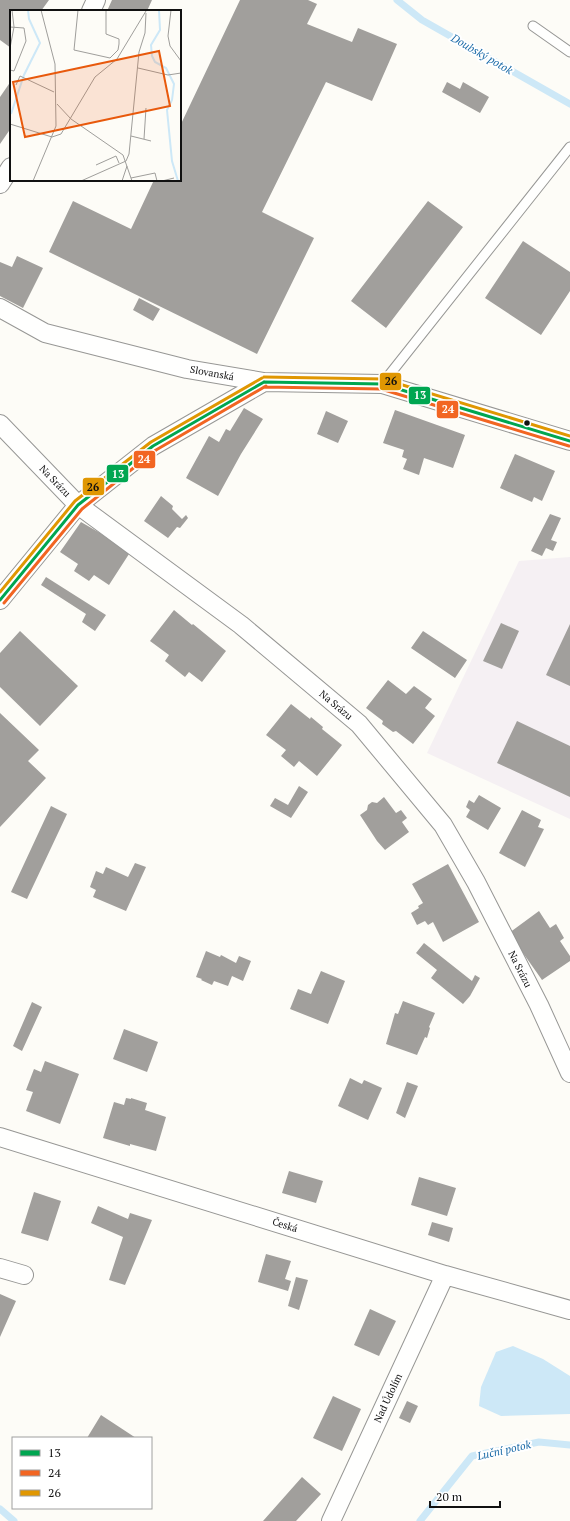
<svg xmlns="http://www.w3.org/2000/svg" width="570" height="1521" font-family="'PT Serif',serif">
<rect width="100%" height="100%" fill="#fdfcf7"/>
<path fill="#f5f0f3" d="M570,557V819L427,753L519,561Z"/>
<path fill="#cde8f7" d="M513,1346L543,1359L570,1376V1414L501,1416L479,1406L481,1387L496,1352Z"/>
<g fill="none" stroke-linecap="round" stroke-linejoin="round">
<path stroke="#cde8f7" stroke-width="7" d="M397,0L422,20L570,104
M0,1509L14,1521
M420,1521L472,1456L539,1442L570,1445"/>
</g>
<path fill="#a19f9c" d="M0,0H49L41,11H11V48L0,40Z
M112,0H152L147,11H107Z
M240,0H308L317,4L307,24L352,42L358,28L397,44L372,101L326,82L262,212L314,238L257,354L49,252L73,201L131,229L154,180H180V126Z
M11,81V128L0,144V97Z
M447,82L460,89L463,82L489,97L480,113L442,92Z
M428,201L463,227L386,328L351,301Z
M523,241L570,272V291L541,335L485,298Z
M17,256L43,268L23,308L0,296V262L12,267Z
M139,298L160,309L153,321L133,310Z
M244,408L263,419L241,454L218,496L186,478L209,436L219,442L226,429L230,431Z
M395,410L465,435L453,468L424,458L419,475L403,469L407,459L402,457L404,450L383,443Z
M326,411L348,421L338,443L317,434Z
M515,454L555,471L542,501L534,497L532,502L500,488Z
M161,496L173,506L172,509L182,519L186,515L188,518L180,528L177,527L168,538L144,521Z
M550,514L561,518L551,540L557,542L553,551L546,548L542,556L531,551Z
M81,522L100,533L129,554L109,585L94,575L89,581L74,571L78,564L60,552Z
M46,577L106,615L95,631L82,622L86,614L41,585Z
M174,610L192,625L193,624L226,651L202,682L189,672L185,677L165,661L169,655L150,641Z
M501,623L519,631L502,669L483,661Z
M570,624V686L546,675Z
M20,631L78,686L40,726L0,687V653Z
M423,631L467,660L455,678L411,648Z
M388,680L406,694L414,686L432,699L425,708L435,716L413,744L396,731L393,732L382,724L383,721L366,708Z
M291,704L310,719L311,717L323,727L322,729L342,745L317,776L299,761L294,767L281,756L286,750L266,735Z
M0,713L39,750L28,761L46,778L0,827Z
M517,721L570,746V797L497,763Z
M299,786L308,792L291,818L270,806L275,798L288,805Z
M479,795L501,808L488,830L466,817L470,810L466,807L469,800L474,803Z
M384,797L396,813L401,810L407,818L402,822L409,832L385,850L377,841L360,815L367,810L368,805L372,802L377,803Z
M51,806L67,814L27,899L11,892Z
M522,810L541,820L538,827L544,829L525,867L499,853Z
M135,863L146,867L126,911L93,897L96,890L90,887L96,871L103,874L106,867L128,877Z
M448,864L479,922L443,942L433,922L428,925L425,921L417,925L411,913L419,908L418,906L423,903L412,884Z
M539,911L550,928L556,924L564,938L560,941L570,956V961L542,980L509,933Z
M424,943L472,981L475,975L480,978L470,996L463,1004L431,978L437,970L416,953Z
M206,951L220,957L221,955L236,963L239,956L251,961L243,981L232,976L228,986L214,981L212,985L201,980L202,979L196,977Z
M321,971L345,981L328,1024L290,1009L298,989L311,994Z
M403,1001L435,1013L429,1027L430,1028L427,1038L425,1037L417,1055L386,1044L395,1013L398,1014Z
M32,1002L42,1007L22,1051L13,1046Z
M124,1029L158,1042L147,1072L113,1059Z
M45,1061L79,1074L60,1124L26,1111L33,1092L26,1090L34,1069L41,1072Z
M350,1078L362,1084L364,1080L382,1088L368,1120L338,1106Z
M407,1082L418,1086L405,1118L396,1113Z
M126,1098L131,1099V1098L147,1103L145,1110L166,1117L156,1151L130,1144V1146L103,1138L114,1102L124,1105Z
M289,1171L323,1181L316,1203L282,1193Z
M419,1177L456,1188L447,1216L411,1205Z
M34,1192L61,1201L48,1241L21,1233Z
M98,1206L128,1219L130,1213L152,1220L125,1285L109,1280L123,1237L91,1223Z
M432,1222L453,1228L449,1242L428,1235Z
M266,1254L291,1261L285,1279L291,1281L288,1291L258,1282Z
M296,1277L308,1280L299,1310L288,1306Z
M0,1294L16,1301L0,1337Z
M370,1309L396,1321L379,1356L354,1345Z
M333,1396L361,1409L342,1451L313,1438Z
M407,1401L418,1406L410,1423L399,1418Z
M101,1415L136,1438H87Z
M302,1477L321,1494L296,1521H263Z"/>
<g fill="none" stroke-linecap="round" stroke-linejoin="round">
<defs>
<path id="service" d="M533,26L570,52
M382,384L570,147"/>
<path id="minor" d="M91,11L96,0
M0,184L11,167
M0,308L45,333L187,369L264,382L382,384L570,441
M0,424L78,505L241,625L359,724L443,825L476,882L539,1005L570,1073
M0,600L78,505L153,446L264,382
M0,1137L445,1275L570,1310
M0,1268L24,1275
M331,1521L445,1275"/>
</defs>
<use href="#service" stroke="#979795" stroke-width="11"/>
<use href="#minor" stroke="#979795" stroke-width="20"/>
<use href="#service" stroke="#fffffe" stroke-width="9"/>
<use href="#minor" stroke="#fffffe" stroke-width="18"/>
<defs>
<path id="bus-1" d="M264,382L382,384L570,441
M0,600L78,505L153,446L264,382"/>
<path id="bus-2" d="M264,387L381,389L569,446
M4,603L82,509L156,450L266,386"/>
<path id="bus-3" d="M264,377L383,379L570,436
M0,592L75,501L151,442L262,378"/>
</defs>
<use href="#bus-1" stroke="#fff" stroke-width="6"/>
<use href="#bus-2" stroke="#fff" stroke-width="6"/>
<use href="#bus-3" stroke="#fff" stroke-width="6"/>
<use href="#bus-1" stroke="#00a651" stroke-width="3"/>
<use href="#bus-2" stroke="#f26522" stroke-width="3"/>
<use href="#bus-3" stroke="#e09702" stroke-width="3"/>
</g>
<circle fill="#111" stroke="#fff" stroke-width="1.5" cx="527" cy="423" r="3.5"/>
<g text-anchor="middle" dominant-baseline="central" stroke-width="4" stroke-linejoin="round" paint-order="stroke">
<g font-size="10" fill="#111" stroke="#fff">
<text transform="translate(212 373) rotate(10)">Slovanská</text>
<text transform="translate(55 481) rotate(46)">Na Srázu</text>
<text transform="translate(336 705) rotate(40)">Na Srázu</text>
<text transform="translate(520 969) rotate(63)">Na Srázu</text>
<text transform="translate(285 1225) rotate(17)">Česká</text>
<text transform="translate(388 1398) rotate(-65)">Nad Údolím</text>
</g>
<g font-size="11" font-style="italic" fill="#1768a6" stroke="#fff">
<text transform="translate(482 54) rotate(30)">Doubský potok</text>
<text transform="translate(504 1450) rotate(-13)">Luční potok</text>
</g>
</g>
<g transform="translate(10 10)">
<rect width="171" height="171" fill="#fdfcf7"/>
<path fill="none" stroke="#cde8f7" stroke-width="2" d="M149,0L150,20L141,35L142,46L145,52L156,58L164,74L162,90L157,100L162,151L168,171M1,104L14,65L30,33L19,9L18,0"/>
<path fill="none" stroke="#9f9e9b" stroke-width="1" d="M68,0L64,40L100,48L108,40L109,34V29L96,24V1M161,0L158,26L160,36L171,51M0,17L14,18L16,31L4,61L0,60M0,38L4,17L2,0M128,58L158,65L171,63M6,75L10,66L44,82M47,94L61,109L113,145L122,171M0,114L42,127M121,126L141,131M42,127L51,124L85,67L107,49L136,1M134,129L136,98M116,151L119,144L129,42L135,23L136,3M86,155L106,146L109,153M121,168L145,163L147,171M23,171L46,116L45,54L31,0M71,171L116,151M112,171L117,156M152,171L164,168"/>
<path fill="#e8590c" fill-opacity="0.15" stroke="#e8590c" stroke-width="2" d="M149,41L160,96L15,127L3,72Z"/>
<rect width="171" height="171" fill="none" stroke="#111" stroke-width="2"/>
</g>
<g stroke="#fff" stroke-width="1.5">
<rect x="379" y="372" width="23" height="19" rx="4" fill="#e09702"/>
<rect x="408" y="386" width="23" height="19" rx="4" fill="#00a651"/>
<rect x="436" y="400" width="23" height="19" rx="4" fill="#f26522"/>
<rect x="133" y="450" width="23" height="19" rx="4" fill="#f26522"/>
<rect x="106" y="464" width="23" height="19" rx="4" fill="#00a651"/>
<rect x="82" y="477" width="23" height="19" rx="4" fill="#e09702"/>
</g>
<g font-size="11" text-anchor="middle" font-weight="bold" fill="#fff">
<text x="420" y="399">13</text>
<text x="448" y="413">24</text>
<text x="144" y="463">24</text>
<text x="118" y="478">13</text>
</g>
<g font-size="11" text-anchor="middle" font-weight="bold" fill="#111">
<text x="391" y="385">26</text>
<text x="93" y="491">26</text>
</g>
<rect x="12" y="1437" width="140" height="72" fill="#ffffff" stroke="#a0a0a0"/>
<rect x="20" y="1450" width="20" height="6" fill="#00a651" stroke="#a0a0a0"/>
<text x="48" y="1457" font-size="12" fill="#111111">13</text>
<rect x="20" y="1470" width="20" height="6" fill="#f26522" stroke="#a0a0a0"/>
<text x="48" y="1477" font-size="12" fill="#111111">24</text>
<rect x="20" y="1490" width="20" height="6" fill="#e09702" stroke="#a0a0a0"/>
<text x="48" y="1497" font-size="12" fill="#111111">26</text>
<path d="M430 1501v6h70v-6" fill="none" stroke="#111111" stroke-width="2"/>
<text x="436" y="1501" font-size="12" fill="#111111" stroke="#ffffff" stroke-width="3" paint-order="stroke">20 m</text>
</svg>
